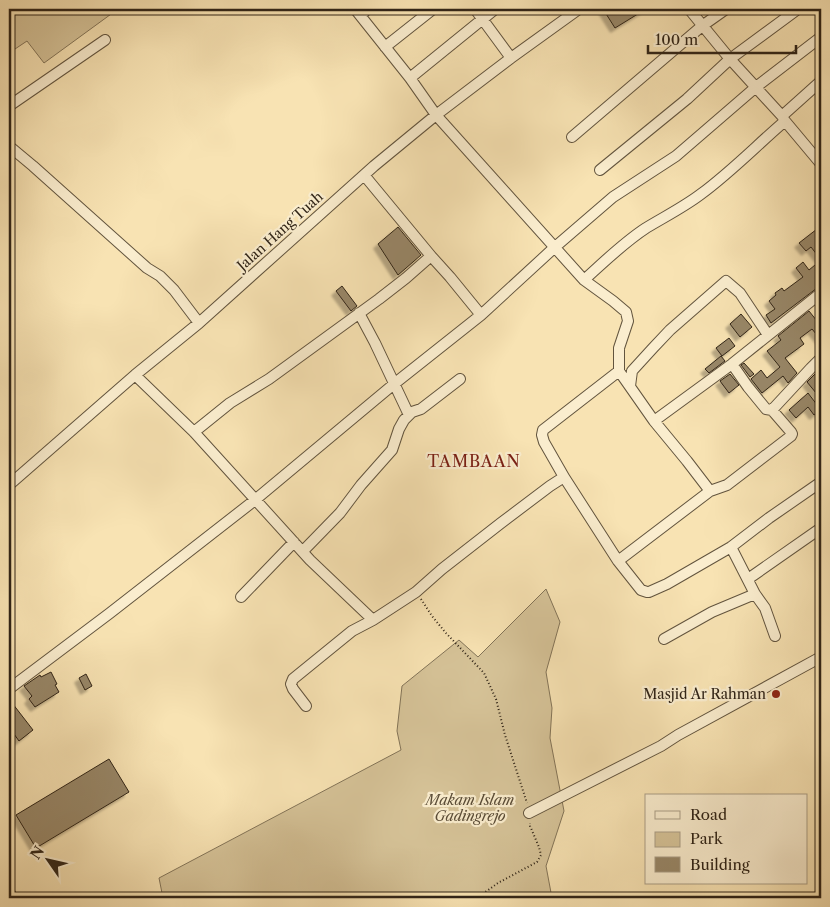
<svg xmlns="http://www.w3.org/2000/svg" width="830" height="907" font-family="'Libre Caslon Text',serif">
<defs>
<filter id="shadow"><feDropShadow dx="-4.5" dy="4.5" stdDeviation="1" flood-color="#0004"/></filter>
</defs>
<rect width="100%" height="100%" fill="#f8e3b3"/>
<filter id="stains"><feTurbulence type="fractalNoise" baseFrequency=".004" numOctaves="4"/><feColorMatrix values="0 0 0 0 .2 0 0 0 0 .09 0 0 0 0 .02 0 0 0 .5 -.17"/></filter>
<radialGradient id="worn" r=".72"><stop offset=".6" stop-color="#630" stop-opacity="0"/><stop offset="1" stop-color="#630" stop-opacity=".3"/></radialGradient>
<path fill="#d6c398" stroke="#837458" d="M9,9H118L44,63L27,41L9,53Z
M546,589L560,622L546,672L552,708L550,738L564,811L546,866L552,898H163L159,878L401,750L397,731L402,686L459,640L478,657Z"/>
<path fill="#988768" stroke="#302417" filter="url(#shadow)" d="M603,9H646L615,28Z
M398,227L421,255L398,275L378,244Z
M817,229L821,235V286L817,288L771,323L766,315L775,309L769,301L776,295L775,293L782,288L784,291L803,277L796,268L803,262L809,270L821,260L811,247L806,251L799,243Z
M342,286L357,306L351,311L336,291Z
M809,311L821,326V340L812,329L800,338L804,344L785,358L797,373L788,383L783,376L762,393L751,379L761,370L767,378L780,367L767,351L781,340L778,336Z
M741,314L752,327L740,337L730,324Z
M729,338L735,346L722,356L716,348Z
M721,356L725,361L709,373L705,369Z
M744,363L754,374L750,377L741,365Z
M818,371L821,376V399L807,382Z
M730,374L739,385L729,393L720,381Z
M808,393L821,410L814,415L808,407L796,418L789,410Z
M51,672L57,684L55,685L59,692L35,707L29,699L32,696L24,686L40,675L41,677Z
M86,674L92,686L85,690L79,678Z
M9,699L33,730L19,741L9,727Z
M109,759L129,792L36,848L16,815Z"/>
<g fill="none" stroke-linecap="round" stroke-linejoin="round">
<defs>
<path id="minor" d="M355,9L410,78L436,115L584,280L613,301L626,312L628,321L619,348V371L654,421
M475,9L511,58
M689,9L730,59L782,116L785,121L821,164
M360,15L368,9
M385,47L433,9
M410,78L495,9
M9,106L105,40
M782,116L821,81
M572,137L702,26L726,9
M9,146L33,166L147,268L160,276L174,290L199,323
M600,170L687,99L730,59L798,9
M431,256L450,277L481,315
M584,280C604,262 623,243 646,228C664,217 684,207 701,194C731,172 757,145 785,121
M359,313L375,343L409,415
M732,364L748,387L766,409L772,410L811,368L821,358
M619,371L543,430L542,435L544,442L564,477L618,561L641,590L647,592H649L667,584L731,547L769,518L821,482
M135,375L194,432L310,560L373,620L416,592L442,569L501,523L550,486L564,477
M630,386L632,371L653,348L670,330L726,281L740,293L768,335
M194,432L230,403L269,379L379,299L406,278L431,256L364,175
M9,485L135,375L199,323L374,166L436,115L511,58L579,9
M710,491L727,485L791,436L792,434L791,432L772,410
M731,547L755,594L765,608L775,636
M303,551L340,513L361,485L392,450L399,429L404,420L412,412L421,409L460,379
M618,561L710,491L687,461L654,421L732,364L821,293
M748,579L821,528
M241,597L294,542
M664,639L712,612L755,594
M9,689L110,613L255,500L394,384L481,315L555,247L613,197L676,156L756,87L821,37
M306,706L293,689L291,684L293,679L352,631L373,620
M529,813L661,746L678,735L821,657
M9,892L13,898"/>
</defs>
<use href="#minor" stroke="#62543e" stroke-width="12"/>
<path stroke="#302417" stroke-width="2" stroke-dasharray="1 2.5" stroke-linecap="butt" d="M421,599L432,616L445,632L484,673L496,699L505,735L527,803
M477,898L498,883L537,862L541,855L539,847L530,826V823"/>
<use href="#minor" stroke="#faedce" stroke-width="10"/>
<path stroke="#302417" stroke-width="3" stroke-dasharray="9 9" stroke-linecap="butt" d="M808,898L821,890"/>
</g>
<circle fill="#8f2418" stroke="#faedce" stroke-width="2" cx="776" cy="694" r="5"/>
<g text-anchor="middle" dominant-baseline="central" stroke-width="4.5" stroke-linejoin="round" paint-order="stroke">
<g font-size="14" fill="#302417" stroke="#faedce">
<text transform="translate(280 231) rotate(-42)">Jalan Hang Tuah</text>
</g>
<g font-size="14" fill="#302417" stroke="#faedce" text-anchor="end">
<text x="766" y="694">Masjid Ar Rahman</text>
</g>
<g font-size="14" font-style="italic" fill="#5a4c37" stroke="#faedce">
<text x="470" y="800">Makam Islam<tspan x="470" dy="16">Gadingrejo</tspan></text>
</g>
<g font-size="16" letter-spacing="1" fill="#7a1f14" stroke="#faedce">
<text x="474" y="461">TAMBAAN</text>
</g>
</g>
<rect width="830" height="907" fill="none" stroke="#f8e3b3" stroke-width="30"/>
<rect x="10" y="10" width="810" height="887" fill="none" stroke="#302417" stroke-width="2.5"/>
<rect x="15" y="15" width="800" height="877" fill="none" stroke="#302417"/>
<rect x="645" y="794" width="162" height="90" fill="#faedce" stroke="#a99d85"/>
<rect x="655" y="811" width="25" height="8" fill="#faedce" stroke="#a99d85"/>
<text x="690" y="820" font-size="15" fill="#302417">Road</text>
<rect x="655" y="832" width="25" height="15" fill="#d6c398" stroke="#a99d85"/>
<text x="690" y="844" font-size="15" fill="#302417">Park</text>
<rect x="655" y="857" width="25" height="15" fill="#988768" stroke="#a99d85"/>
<text x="690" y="870" font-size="15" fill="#302417">Building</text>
<g transform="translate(48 860) rotate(304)" stroke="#faedce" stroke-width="4" paint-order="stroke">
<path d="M0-4L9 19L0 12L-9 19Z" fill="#302417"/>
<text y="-8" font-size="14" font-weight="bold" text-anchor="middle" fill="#302417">N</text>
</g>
<path d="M648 45v8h148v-8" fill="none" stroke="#302417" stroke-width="2.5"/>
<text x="655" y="45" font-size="15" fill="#302417" stroke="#faedce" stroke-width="4" paint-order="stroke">100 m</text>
<rect width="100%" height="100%" filter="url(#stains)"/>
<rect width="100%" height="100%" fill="url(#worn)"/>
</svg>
